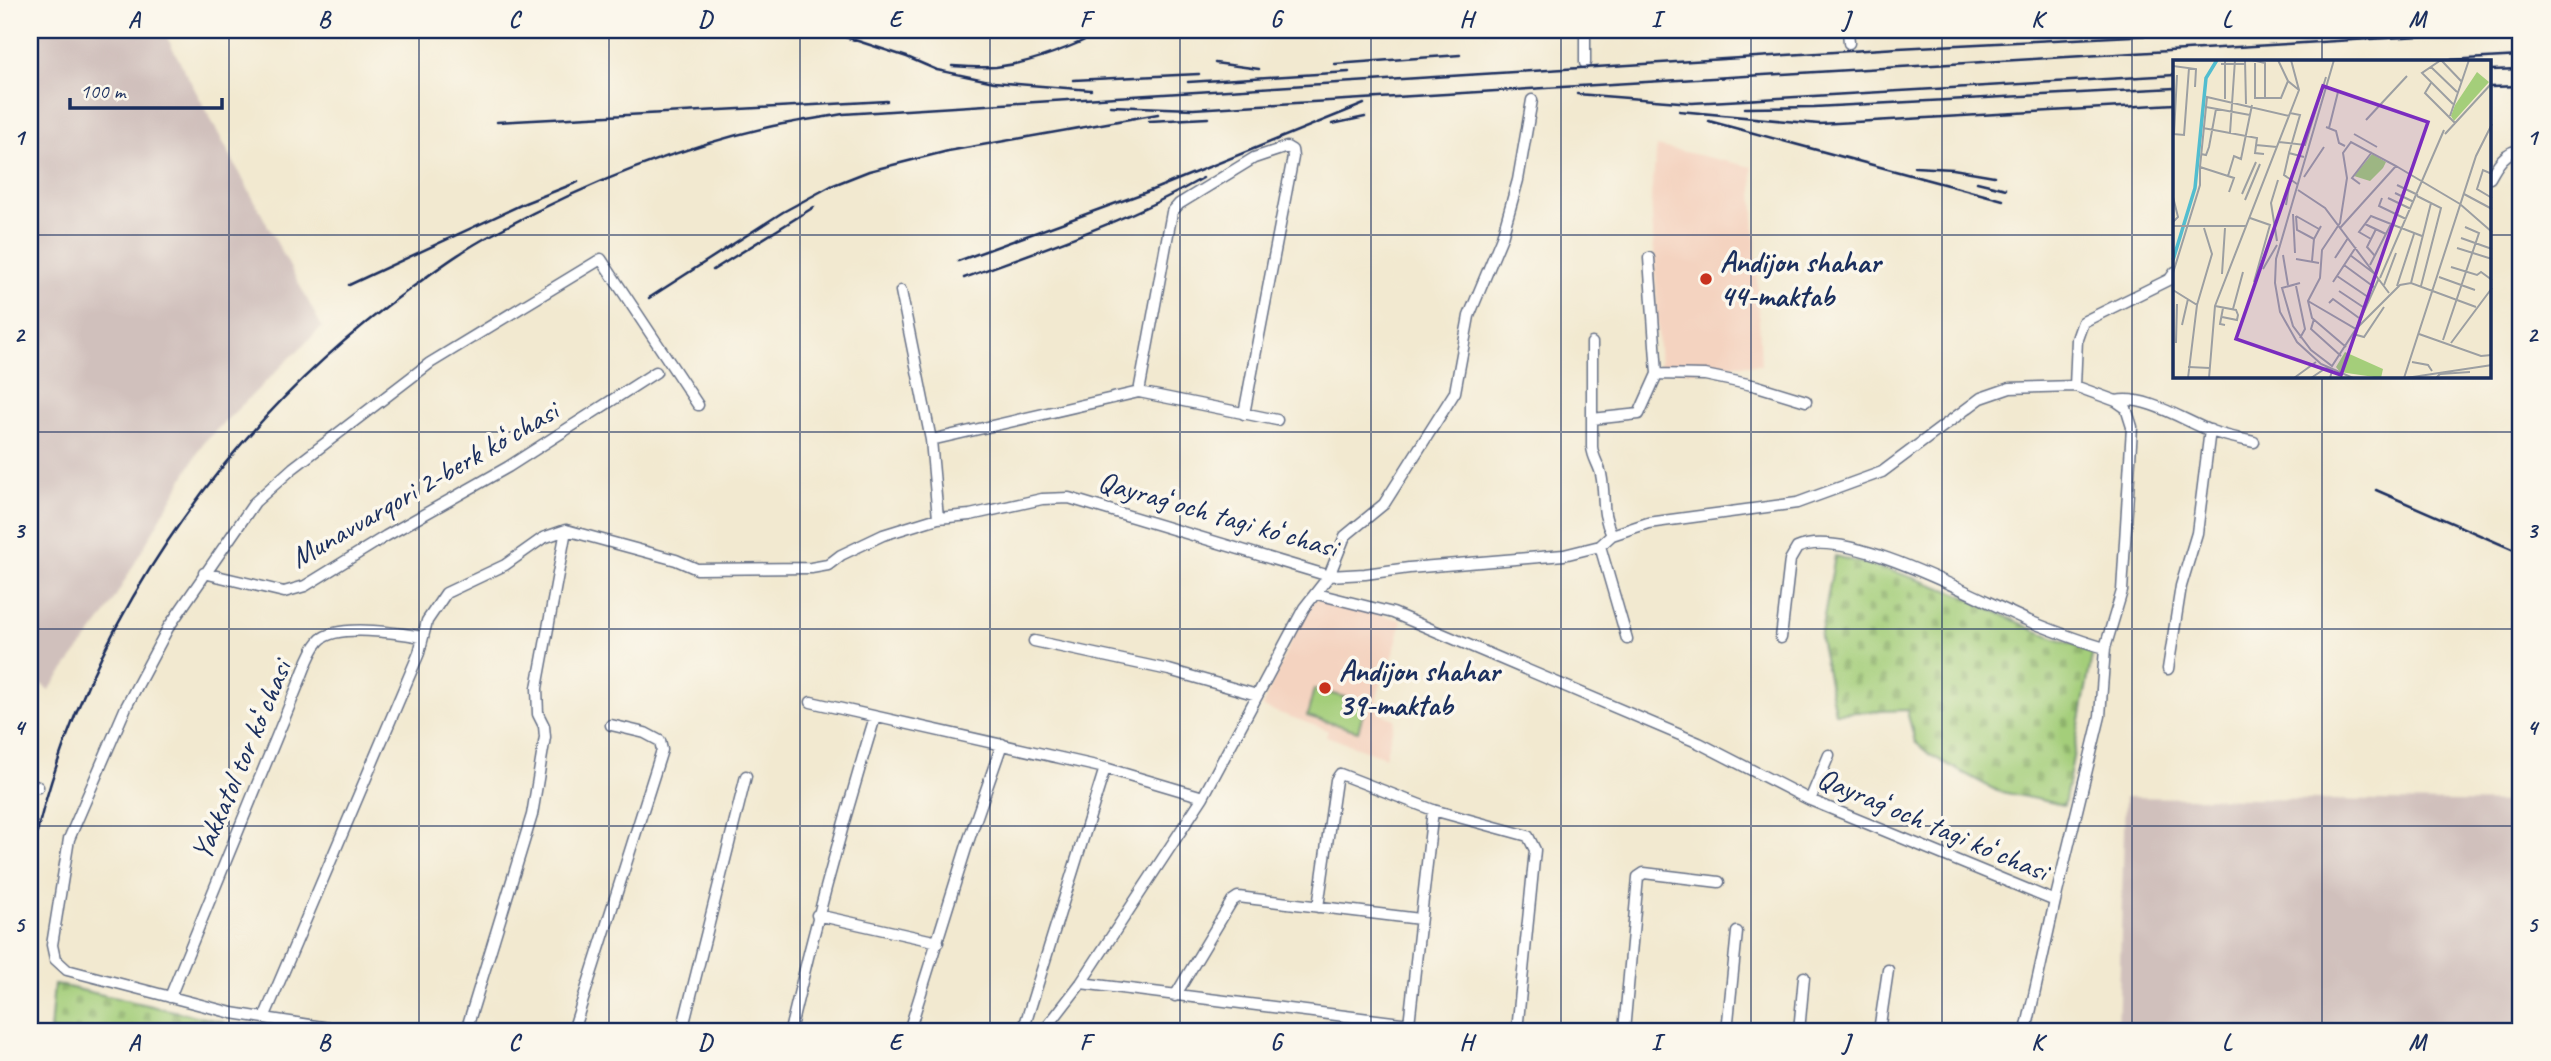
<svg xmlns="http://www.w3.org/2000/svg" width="2551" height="1061" font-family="Caveat,sans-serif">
<defs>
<pattern id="cemetery-stones" width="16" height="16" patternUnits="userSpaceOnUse" patternTransform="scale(1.75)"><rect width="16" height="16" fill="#a4ce7a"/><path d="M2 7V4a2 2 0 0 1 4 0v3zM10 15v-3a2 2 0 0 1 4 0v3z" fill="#8db16c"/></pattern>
</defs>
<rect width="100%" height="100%" fill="#fbf7ec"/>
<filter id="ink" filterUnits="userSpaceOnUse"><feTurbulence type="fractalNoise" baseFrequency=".0143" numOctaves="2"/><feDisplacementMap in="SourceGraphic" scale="14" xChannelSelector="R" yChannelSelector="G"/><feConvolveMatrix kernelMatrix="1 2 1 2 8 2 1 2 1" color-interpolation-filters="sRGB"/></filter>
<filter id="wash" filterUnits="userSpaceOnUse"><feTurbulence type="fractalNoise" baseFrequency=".00686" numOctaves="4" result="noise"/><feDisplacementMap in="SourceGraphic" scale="28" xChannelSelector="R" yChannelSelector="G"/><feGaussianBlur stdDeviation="1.57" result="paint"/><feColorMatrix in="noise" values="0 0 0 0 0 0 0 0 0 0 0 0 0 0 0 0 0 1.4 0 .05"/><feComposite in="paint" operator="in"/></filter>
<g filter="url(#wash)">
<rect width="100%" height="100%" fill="#f2e9d0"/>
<path fill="#f4d3c0" d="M1657,146L1752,167L1761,365H1698L1697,372L1660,369L1651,194Z
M1315,599L1402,620L1388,674L1384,673L1376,701L1381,703L1379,713L1395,719L1385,757L1326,736L1328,730L1262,707L1303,614H1306Z"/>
<path fill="#d0c0bc" d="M30,30H163L322,327L204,442L104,617L49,690L30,676Z
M2125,797L2521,803V1031H2118Z"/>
<path fill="url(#cemetery-stones)" stroke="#607e6c" stroke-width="2" d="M1835,556L1899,573L1962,595L2036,631L2093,651L2064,805L1997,791L1930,755L1915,742L1907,710L1835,713L1820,638Z
M54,984L223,1022L221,1031H50Z"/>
<path fill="#a4ce7a" stroke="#607e6c" stroke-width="2" d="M1314,689L1366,703L1358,731L1307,716Z"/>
</g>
<g filter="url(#ink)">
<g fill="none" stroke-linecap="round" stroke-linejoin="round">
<defs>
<path id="street" d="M1585,30V63
M1848,30L1849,43
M2490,178C2497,165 2506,150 2521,150
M901,291L931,440L938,518
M1592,343V447C1593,458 1599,465 1601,474C1606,498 1600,511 1612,535
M1657,374L1705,375L1757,386L1806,401
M2075,386L2077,339L2083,322L2170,279L2175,272
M1139,392L1172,212L1179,204L1254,158L1287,147L1292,150L1293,157L1244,414
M2116,401C2146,395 2183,420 2211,431C2225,436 2240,439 2254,442
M1592,419L1639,414L1657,374L1649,258
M931,440L1139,392L1277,420
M1600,546L1627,639
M204,573L284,592L305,586L386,536L508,467L656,372
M1781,638L1790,560L1797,548C1846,525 1980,600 2029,621C2054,631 2079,641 2105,648
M1034,641L1169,670L1257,695
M2168,669L2181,586L2197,533L2210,430
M811,702L1105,768L1203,797
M30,784L38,787
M1810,800L1829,755
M1318,907L1336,780L1340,774L1433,810L1528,836L1535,850L1517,1031
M817,915L938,942
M1081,983L1465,1031
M1175,996L1232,901L1238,897L1420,919
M170,997L300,680C305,668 310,651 319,641C335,623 399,633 422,637
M264,1018L419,653L427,621L446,593L505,565L543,538L566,530L676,560L697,569L811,568L828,565L841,555L883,535L938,518L970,515L1042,499L1069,498L1329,576L1365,574L1409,568L1564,555L1600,546L1612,535L1648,523L1797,503L1882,472L1981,398L2010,388L2075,386L2116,401L2126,408L2132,427L2122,591L2105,648L2100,716L2055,901L1810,800L1699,743L1393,613L1317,594
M1409,1024L1433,810
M348,1031L232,1013L67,970L55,959L52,945L69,839L126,707L168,628L255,502L293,468L430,363L601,259L698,405
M466,1031L532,815L545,737L544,726L538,714L537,688L566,530
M573,1031L662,750L660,741L645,733L611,725
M682,1031L746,776
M790,1031C815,925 843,821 875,717
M909,1031L967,845L1002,744
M1023,1031L1105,768
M1044,1031L1081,983L1203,797L1304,608L1329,576L1345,536L1384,504L1455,392L1469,316L1502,237L1518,180L1532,100
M1624,1031L1638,877L1644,873L1719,882
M1727,1031L1737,932
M1799,1031L1804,977
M1879,1031L1888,970
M2026,1031L2055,901"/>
</defs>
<use href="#street" stroke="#667086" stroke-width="13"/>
<use href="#street" stroke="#fff" stroke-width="10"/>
<path stroke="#1b2f5e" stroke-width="2.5" d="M824,30L907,57L937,70L994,82L1091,90
M2431,61L2521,56
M1215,63L1259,69
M1335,64L1460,55
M952,66C966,67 982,68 996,67C1034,63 1072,47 1106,30
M2490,70L2521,69
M1073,80L1199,74
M1188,82L1349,72
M2490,87L2521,86
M1577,94L1692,103L2175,75
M1110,106L1193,109L2521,30
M1745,108L1814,107L2175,88
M1679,111L1819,124L2175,104
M1149,121L1208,118
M1709,121L2003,200
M497,122L887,101
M1332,124L1365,117
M1914,167L1953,169L1994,176
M1977,182L2006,189
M958,261L1152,190L1364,104
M713,270L814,207
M964,278C1045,248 1128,221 1203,178
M349,285L525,203L578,182
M649,298L783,212L831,186L869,171L948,151L1158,114
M2376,490L2521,553
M30,862C79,634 222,425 410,289C436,270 464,249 493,234C580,186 677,148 773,126C796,121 820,118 843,114L1898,48L2251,30"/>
</g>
</g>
<path fill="none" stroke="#1b2f5e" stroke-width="2" stroke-opacity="0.55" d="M229,30V1031M419,30V1031M609,30V1031M800,30V1031M990,30V1031M1180,30V1031M1371,30V1031M1561,30V1031M1751,30V1031M1942,30V1031M2132,30V1031M2322,30V61M30,235H2175M2490,235H2521M2322,376V1031M30,432H2521M30,629H2521M30,826H2521"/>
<g fill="#c8321e" stroke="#fbf7ec" stroke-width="2.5">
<circle cx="1706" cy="279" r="7"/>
<circle cx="1325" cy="688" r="7"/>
</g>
<g text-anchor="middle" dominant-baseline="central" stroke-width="7" stroke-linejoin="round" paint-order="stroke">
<g font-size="30" font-weight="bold" fill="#1b2f5e" stroke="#fbf7ec" text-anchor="start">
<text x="1720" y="262">Andijon shahar<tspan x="1720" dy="34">44-maktab</tspan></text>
<text x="1339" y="671">Andijon shahar<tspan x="1339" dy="34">39-maktab</tspan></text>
</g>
<g font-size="30" fill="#1b2f5e" stroke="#fbf7ec">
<text transform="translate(424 484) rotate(-30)">Munavvarqori 2-berk koʻchasi</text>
<text transform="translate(1218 514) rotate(16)">Qayragʻoch tagi koʻchasi</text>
<text transform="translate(241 760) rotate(-67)">Yakkatol tor koʻchasi</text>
<text transform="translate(1933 824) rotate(23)">Qayragʻoch tagi koʻchasi</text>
</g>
</g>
<g transform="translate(2173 60)">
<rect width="318" height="318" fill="#f2e9d0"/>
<path d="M304,12L316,22L281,61L278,56L282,45ZM199,94L213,102L210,108L197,121L181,116ZM172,292L210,309L208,318L167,312L163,307Z" fill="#a4ce7a"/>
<path fill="none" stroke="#52bdcf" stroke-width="3.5" d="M0,200L22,128L33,18L44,0"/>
<path fill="none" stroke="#9c9fa2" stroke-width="2" d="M72,0L73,44M79,0L92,3V38M105,0L115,21L126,30M161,0L103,199L102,223L107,252L124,282L148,304L180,318M268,0L249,13L280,44M268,0L289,22M82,3V38H108L115,21M48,4H73M0,6L23,9L22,27M258,7L284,32M258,23L252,33L282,63M52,39V0M33,47L77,55M277,56L296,0M193,60L234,16M153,67L163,71L166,83L172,86M30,68L84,78L82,93L91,94M156,68L165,32M57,73L62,0M0,74L11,75L16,8M1,74L4,15M181,74L204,87M272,74L319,23M106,82L132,85L153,17M83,85L104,87M116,93L127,55L117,53M28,94L33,95L36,87L43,49M223,106L287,144L319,172M319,114L310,110L304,129L319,138M55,116L27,107L34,37L116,56M131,117L151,87M124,124L111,115L116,93L131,97M187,124L179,118L199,92M224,125L245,135M125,130L152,148L216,233M56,132L61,118L55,116L61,96L68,99L79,45M222,133L241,142M69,134L83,102M291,134L319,149M244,136L268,148L248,226M0,137L5,157L0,162M209,138L206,146L233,159M215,138L238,149M72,140L87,104M113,145L117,121M120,154L122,193M123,156L124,170L141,179M123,156L146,169M77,158L97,165L81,222M192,164L213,174M0,166H73M167,168L223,106L178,82L170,93L174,118L167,163L149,190L147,218L135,241L139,258L173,287M288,178L319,189M198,179L186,172L198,156L218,164M104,181L98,143L105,120M284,188L319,199M110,195L115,225M177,195L202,214M202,196L194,187L203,169M162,198L175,178M123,199L146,203M139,201L141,179L148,166M171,205L201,227M197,205L218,164L249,176M278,207L304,215L308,212L319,220M90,209L104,185M0,213L27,125V107M49,214L52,168M164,216L195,237M266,217L302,230M207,218L271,70M160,222L183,187M127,223L109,228L120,266L138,290L159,306L183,269L227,225L238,223L303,247M238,223L258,143M211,225L223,193M123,226L132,269L127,278M224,226L241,174M0,230L24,245L15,318M166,231L190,247M135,241L183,269L206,218M156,243L160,239L186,258M24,245L39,194L31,168M42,246L63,250L65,255L64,260L49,257M50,248L47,264L52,265M60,249L70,212M141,259L138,269L168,296M9,265L15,239M180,274L191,277L211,247M246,274L308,296L319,295M270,280L306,173L292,167M3,283L4,244M278,283L319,228M239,302L255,305L259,311M15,307L37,308M36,318L42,246L126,30L118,0M121,318L143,302M138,318L153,308L159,311L157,318M231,318L303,96L319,64M233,318L319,305M263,318L267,314L297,312"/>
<path fill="#7b2cbf" fill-opacity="0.15" stroke="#7b2cbf" stroke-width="3.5" d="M150,26L255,62L168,315L63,279Z"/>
<rect width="318" height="318" fill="none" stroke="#1b2f5e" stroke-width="3.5"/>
</g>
<rect width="2551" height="1061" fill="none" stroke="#fbf7ec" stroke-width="77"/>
<path d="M70 98v10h152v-10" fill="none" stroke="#1b2f5e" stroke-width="3.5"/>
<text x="80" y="98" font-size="21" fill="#1b2f5e" stroke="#fbf7ec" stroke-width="5" paint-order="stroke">100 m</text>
<rect x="38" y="38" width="2474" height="985" fill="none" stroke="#1b2f5e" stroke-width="2.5"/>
<g font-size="23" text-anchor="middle" font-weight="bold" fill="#1b2f5e">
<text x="134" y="27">A</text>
<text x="324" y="27">B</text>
<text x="514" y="27">C</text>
<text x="705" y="27">D</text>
<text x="895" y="27">E</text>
<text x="1085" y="27">F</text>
<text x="1276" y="27">G</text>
<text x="1466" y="27">H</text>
<text x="1656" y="27">I</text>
<text x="1846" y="27">J</text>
<text x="2037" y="27">K</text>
<text x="2227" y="27">L</text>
<text x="2417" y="27">M</text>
<text x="19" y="145">1</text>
<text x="2532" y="145">1</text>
<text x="19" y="342">2</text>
<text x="2532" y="342">2</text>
<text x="19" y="538">3</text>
<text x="2532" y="538">3</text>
<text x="19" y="735">4</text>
<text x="2532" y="735">4</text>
<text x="19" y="932">5</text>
<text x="2532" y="932">5</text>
<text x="134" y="1050">A</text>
<text x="324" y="1050">B</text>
<text x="514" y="1050">C</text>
<text x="705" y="1050">D</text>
<text x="895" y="1050">E</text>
<text x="1085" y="1050">F</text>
<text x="1276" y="1050">G</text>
<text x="1466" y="1050">H</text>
<text x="1656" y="1050">I</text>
<text x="1846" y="1050">J</text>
<text x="2037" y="1050">K</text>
<text x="2227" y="1050">L</text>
<text x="2417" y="1050">M</text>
</g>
</svg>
